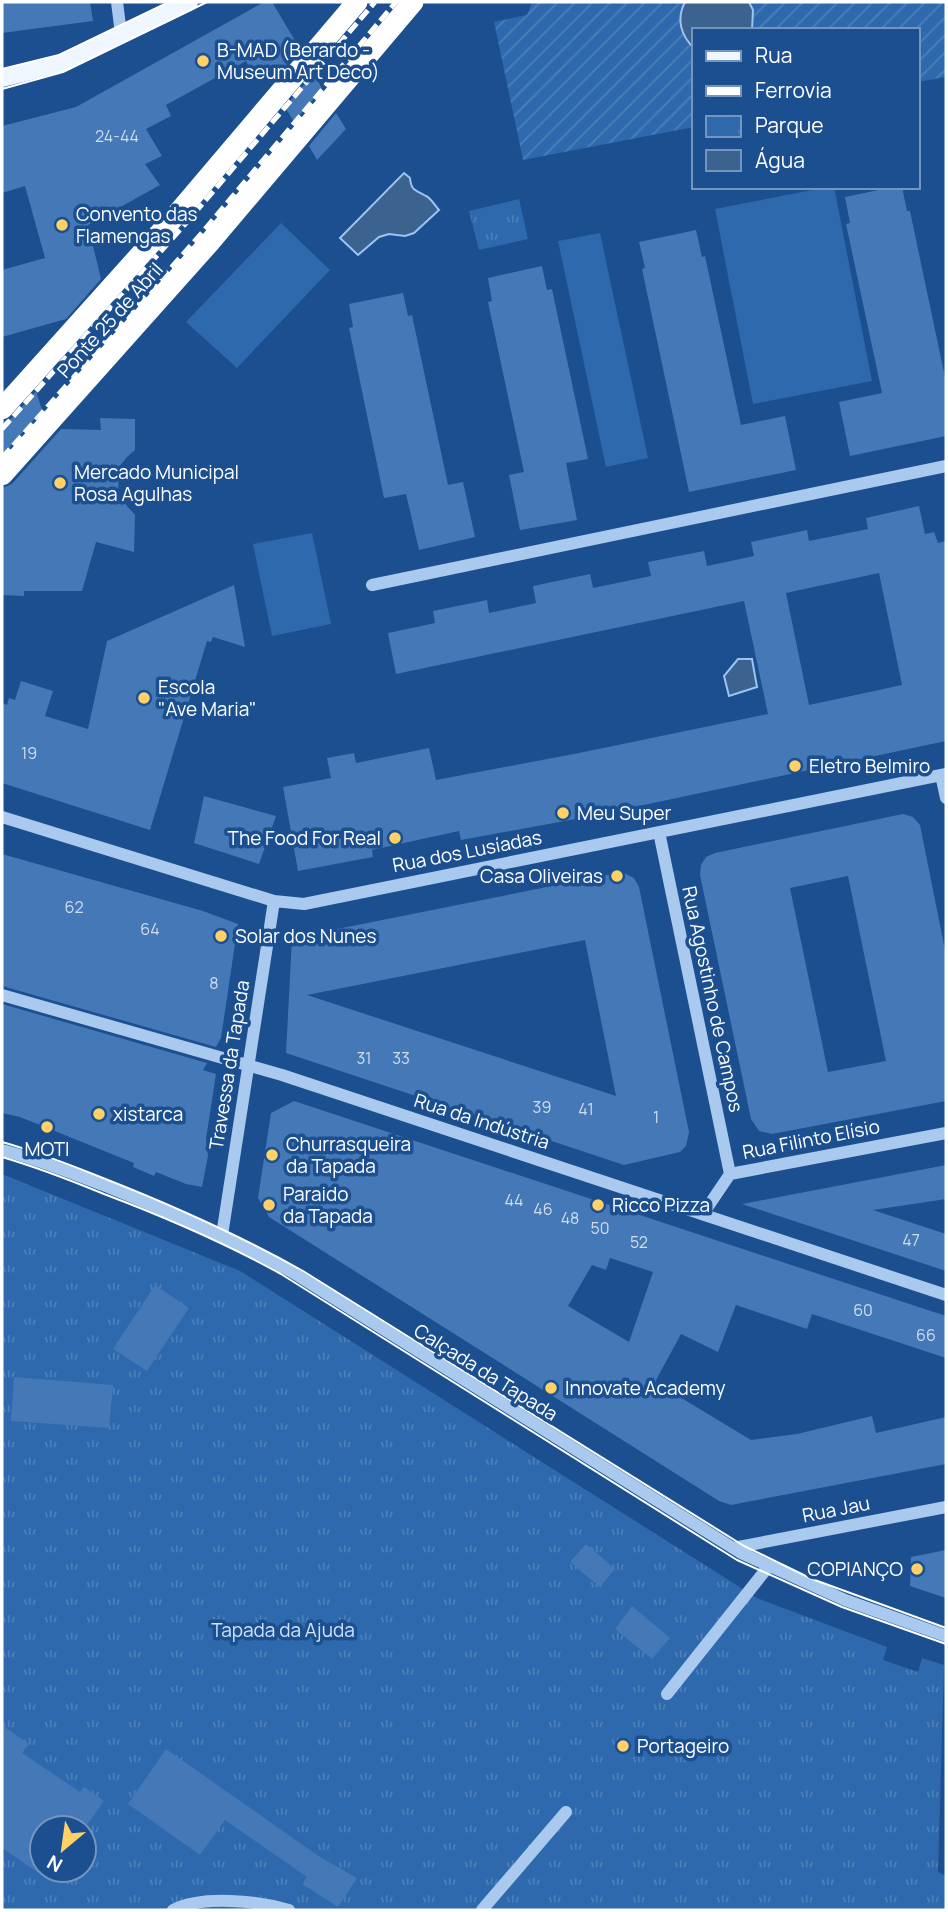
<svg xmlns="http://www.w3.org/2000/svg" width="948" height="1912" font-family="Manrope,sans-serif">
<defs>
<pattern id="park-tufts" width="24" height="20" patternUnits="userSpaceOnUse" patternTransform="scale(1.75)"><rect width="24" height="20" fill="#2e69ad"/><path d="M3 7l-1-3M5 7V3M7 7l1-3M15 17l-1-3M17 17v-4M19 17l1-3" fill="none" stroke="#4d80b9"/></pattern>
<pattern id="garden-furrows" width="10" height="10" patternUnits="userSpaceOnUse" patternTransform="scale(1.75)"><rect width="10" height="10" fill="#2e69ad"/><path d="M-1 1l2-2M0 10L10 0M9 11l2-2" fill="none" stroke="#4d80b9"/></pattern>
</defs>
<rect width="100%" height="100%" fill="#1b4f8f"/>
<path fill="#2e69ad" d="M828,187H834L872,381L753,404L715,209Z
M281,223L330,270L237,368L186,322Z
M600,233L648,458L606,467L558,241Z
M312,533L331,624L272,636L253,544Z"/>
<path fill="url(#park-tufts)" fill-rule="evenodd" d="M519,199L528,239L479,250L469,211Z
M2,1174L240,1271L757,1598L887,1647L883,1660L918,1672L922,1658L944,1665L938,1872L946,1876V1910H2ZM42,1828H84V1870H42Z"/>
<path fill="url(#garden-furrows)" d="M532,2H946V77L918,82V30H694V127L523,160L494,22L527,15Z"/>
<path fill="#3c6290" stroke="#9cc4f0" stroke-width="2" d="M685,2H749L753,10L752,30H694V48C681,36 676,19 685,2Z
M404,173L410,178C411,191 416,190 426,196C431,198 435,206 439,210L414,233L405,236L389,234L379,237L358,255L340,238Z
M738,659H752L757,687L729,696L724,676Z"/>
<path fill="#4478b7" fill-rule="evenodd" d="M2,2H90L93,21L2,33Z
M264,2H272L300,49L271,83L260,65L251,71L246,61L166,105L171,116L146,129L162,156L145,164L160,185L88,225L101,279L66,319L2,337V270L45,258L25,186L2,193V126L76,107Z
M314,73L322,89L294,122L285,107Z
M336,113L346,129L317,160L309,146Z
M893,187H902L907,211H910L946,382V436L850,456L839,402L882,393L846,224L850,223L845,197Z
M696,230L702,257L705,256L741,425L785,416L796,470L689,492L642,269L645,268L639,242Z
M542,266L547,290L552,289L588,459L566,463L577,520L520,530L509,475L524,472L488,302L492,301L488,278Z
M403,293L408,316L412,315L448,485L463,482L475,537L419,550L406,494L384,498L349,328L353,327L349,304Z
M36,391L42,410L2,456V422L12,418Z
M100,418L135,419V450L127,457L120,466L118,489L121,499L135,515L134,552L96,542L82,591H24V596L2,595V488L12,484L61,429L101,430Z
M919,506L925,534L934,532L938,543L946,541V741L592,816L461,840L459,831L372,850L373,857L298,871L283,787L331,778L327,758L354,753L356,763L429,748L436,780L579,753L768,714L744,601L396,674L388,633L435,623L433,611L487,600L489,613L536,603L533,586L590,574L593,588L651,576L648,562L704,551L707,566L754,556L751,542L807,530L809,541L868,529L866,518ZM879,573L902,685L809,705L786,593Z
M234,585L245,647L213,637L211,642L207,641L150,830L2,783V703L7,705L9,698L15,700L21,681L53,691L45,716L88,729L107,641Z
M204,796L276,816L259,864L194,843Z
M903,814L913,817L920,825L946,955V1101L772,1134L759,1131L751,1119L700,875L701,865L706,857L715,853ZM848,876L886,1061L828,1072L790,888Z
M2,854L203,911L238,924L221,1038L216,1047L2,986Z
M622,872L634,878L639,887L689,1132L686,1146L680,1152L624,1165L286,1053L292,938ZM585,940L616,1096L307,995L524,952Z
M2,1004L207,1063L203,1070L216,1074L206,1139L208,1156L202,1187L186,1184L156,1172L154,1176L133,1167L134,1163L20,1117L2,1113Z
M294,1101L946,1316V1358L812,1314L807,1329L736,1305L718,1352L681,1334L655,1382L751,1440L797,1434L872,1416L876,1433L946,1417V1464L731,1505L719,1501L269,1217L258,1198L271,1113ZM610,1258L653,1272L629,1342L568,1306L592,1265L606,1270Z
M946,1165V1199L873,1210L946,1234V1271L742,1204Z
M155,1285L189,1308L147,1371L113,1349Z
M14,1377L113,1385L109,1428L11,1421Z
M586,1544L615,1569L600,1587L570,1562Z
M946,1550V1598L910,1586L911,1557Z
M632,1606L670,1638L652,1659L615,1629Z
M2,1725L29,1744L22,1753L80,1792L84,1787L104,1801L84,1829L42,1828V1870H56L49,1880L2,1848Z
M166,1749L320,1857L357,1878L338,1907L302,1884L307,1877L225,1820L200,1855L128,1804Z"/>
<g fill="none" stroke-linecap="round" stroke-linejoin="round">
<path stroke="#a9c9ee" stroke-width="12" d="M117,2L121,34
M372,585L946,466
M941,775L946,798
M2,817L274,901L304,904L946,774
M659,832L730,1174
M2,995L282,1075L946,1295
M2,1150C38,1159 73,1174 108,1187C171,1213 232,1239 292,1272L741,1553L845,1600L946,1636
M703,1214L730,1174L946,1133
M222,1235L274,901
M733,1548L946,1507
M667,1694L768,1567
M173,1910C203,1895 258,1901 289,1910
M482,1910L566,1812"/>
<path stroke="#f0f6ff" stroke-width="18" d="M2,78L62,63L189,2"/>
<path stroke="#fff" stroke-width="21" d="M2,409L177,214L357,2
M2,475L210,242L413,2"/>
<path stroke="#fff" stroke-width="2" d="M2,69L59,55L169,2
M2,89L63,72L207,2
M2,1142C38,1152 73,1166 108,1180C176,1207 239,1235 303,1271L744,1546L812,1579L946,1628
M2,1157C36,1167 70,1180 104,1194C165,1217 223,1242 281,1274L737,1560L842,1607L946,1644"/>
<path stroke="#fff" stroke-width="5" stroke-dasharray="12 5" stroke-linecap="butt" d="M2,429L187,222L375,2
M2,458L201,234L396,2"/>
</g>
<g fill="#ffd166" stroke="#1b4f8f" stroke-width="2.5">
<circle cx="203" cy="61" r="7"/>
<circle cx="62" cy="225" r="7"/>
<circle cx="60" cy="483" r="7"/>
<circle cx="144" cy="698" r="7"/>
<circle cx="795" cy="766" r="7"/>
<circle cx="563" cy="813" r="7"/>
<circle cx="395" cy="838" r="7"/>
<circle cx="617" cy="876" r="7"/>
<circle cx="221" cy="936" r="7"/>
<circle cx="99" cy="1114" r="7"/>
<circle cx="47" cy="1127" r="7"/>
<circle cx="272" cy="1155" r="7"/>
<circle cx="269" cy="1205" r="7"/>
<circle cx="598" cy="1205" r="7"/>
<circle cx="551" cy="1388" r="7"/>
<circle cx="917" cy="1569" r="7"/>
<circle cx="623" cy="1746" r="7"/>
</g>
<g text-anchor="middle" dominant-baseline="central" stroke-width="7" stroke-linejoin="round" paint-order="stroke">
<g font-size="16" fill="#d0dded">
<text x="117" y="136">24-44</text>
<text x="29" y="753">19</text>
<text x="74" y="907">62</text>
<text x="150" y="929">64</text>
<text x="214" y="983">8</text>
<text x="364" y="1058">31</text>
<text x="401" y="1058">33</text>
<text x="542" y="1107">39</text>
<text x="586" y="1109">41</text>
<text x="656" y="1117">1</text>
<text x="514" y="1200">44</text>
<text x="543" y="1209">46</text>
<text x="570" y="1218">48</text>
<text x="600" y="1228">50</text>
<text x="911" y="1240">47</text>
<text x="639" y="1242">52</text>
<text x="863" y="1310">60</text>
<text x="926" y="1335">66</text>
</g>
<g font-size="19" fill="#fff" stroke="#1b4f8f" text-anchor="start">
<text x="217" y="50">B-MAD (Berardo -<tspan x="217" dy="22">Museum Art Deco)</tspan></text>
<text x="76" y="214">Convento das<tspan x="76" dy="22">Flamengas</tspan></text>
<text x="74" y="472">Mercado Municipal<tspan x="74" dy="22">Rosa Agulhas</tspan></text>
<text x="158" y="687">Escola<tspan x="158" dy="22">"Ave Maria"</tspan></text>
<text x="809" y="766">Eletro Belmiro</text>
<text x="577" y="813">Meu Super</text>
<text x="381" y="838" text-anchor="end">The Food For Real</text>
<text x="603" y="876" text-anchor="end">Casa Oliveiras</text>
<text x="235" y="936">Solar dos Nunes</text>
<text x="113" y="1114">xistarca</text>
<text x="286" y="1144">Churrasqueira<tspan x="286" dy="22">da Tapada</tspan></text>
<text x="47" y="1149" text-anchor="middle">MOTI</text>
<text x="283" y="1194">Paraido<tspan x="283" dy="22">da Tapada</tspan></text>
<text x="612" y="1205">Ricco Pizza</text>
<text x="565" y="1388">Innovate Academy</text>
<text x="903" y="1569" text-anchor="end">COPIANÇO</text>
<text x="637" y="1746">Portageiro</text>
</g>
<g font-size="19" fill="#fff" stroke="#1b4f8f">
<text transform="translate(110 320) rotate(-48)">Ponte 25 de Abril</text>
<text transform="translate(467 851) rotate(-11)">Rua dos Lusíadas</text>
<text transform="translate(713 999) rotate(78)">Rua Agostinho de Campos</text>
<text transform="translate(229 1065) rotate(-81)">Travessa da Tapada</text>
<text transform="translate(482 1121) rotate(18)">Rua da Indústria</text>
<text transform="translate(811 1139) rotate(-11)">Rua Filinto Elísio</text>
<text transform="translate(486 1372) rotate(32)">Calçada da Tapada</text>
<text transform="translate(836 1509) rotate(-11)">Rua Jau</text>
</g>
<g font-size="19" fill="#cfe3fa" stroke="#1b4f8f">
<text x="283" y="1630">Tapada da Ajuda</text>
</g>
</g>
<rect width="948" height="1912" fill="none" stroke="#ffffff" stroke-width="7"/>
<rect x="692" y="28" width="228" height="161" fill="#1b4f8f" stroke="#7695bc" stroke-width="2"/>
<rect x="706" y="51" width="35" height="10" fill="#f0f6ff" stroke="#7695bc" stroke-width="2"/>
<text x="755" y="63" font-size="21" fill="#ffffff">Rua</text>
<rect x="706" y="86" width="35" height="10" fill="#ffffff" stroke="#7695bc" stroke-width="2"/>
<text x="755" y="98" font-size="21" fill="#ffffff">Ferrovia</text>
<rect x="706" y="116" width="35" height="21" fill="url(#park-tufts)" stroke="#7695bc" stroke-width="2"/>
<text x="755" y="133" font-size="21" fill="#ffffff">Parque</text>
<rect x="706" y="150" width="35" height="21" fill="#3c6290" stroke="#7695bc" stroke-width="2"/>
<text x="755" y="168" font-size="21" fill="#ffffff">Água</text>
<g transform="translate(63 1849) rotate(209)"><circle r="33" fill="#1b4f8f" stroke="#7695bc" stroke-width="2"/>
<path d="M0-5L12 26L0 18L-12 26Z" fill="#ffd166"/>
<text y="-10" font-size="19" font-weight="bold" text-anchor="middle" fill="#ffffff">N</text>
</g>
</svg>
